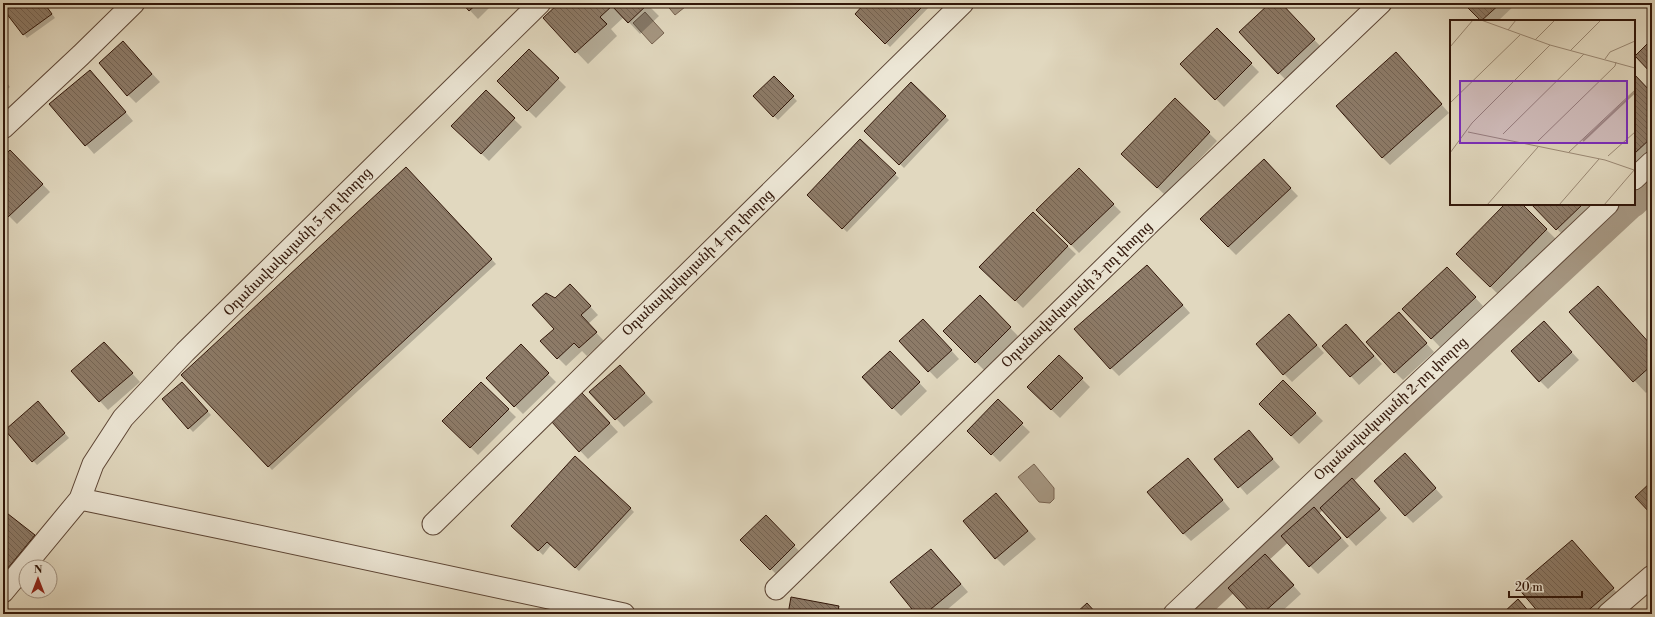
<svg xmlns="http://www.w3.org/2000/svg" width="1655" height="617" font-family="'Libre Bodoni','Noto Serif Armenian',serif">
<defs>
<pattern id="building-back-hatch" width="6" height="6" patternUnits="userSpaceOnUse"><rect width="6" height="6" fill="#8d7b68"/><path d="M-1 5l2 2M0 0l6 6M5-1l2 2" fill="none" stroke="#746454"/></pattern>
</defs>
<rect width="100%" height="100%" fill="#e1d8bf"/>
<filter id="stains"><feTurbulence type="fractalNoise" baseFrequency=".005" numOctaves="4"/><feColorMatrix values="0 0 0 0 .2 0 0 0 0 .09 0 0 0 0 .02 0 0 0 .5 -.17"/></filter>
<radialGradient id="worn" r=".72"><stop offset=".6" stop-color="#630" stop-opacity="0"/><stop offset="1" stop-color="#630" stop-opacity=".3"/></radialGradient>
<path fill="#a59681" stroke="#776351" d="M665,3H690L675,15Z
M645,12L664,33L652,44L633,23Z
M1034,464L1054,488V499L1050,503L1039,502L1018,477Z"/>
<path fill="#0003" d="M3,3H44L55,18L27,38L3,7Z
M463,3H494L478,19Z
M560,3H646L659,16L640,34L624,17L611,29L617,36L588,64L544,18Z
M866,3H933L890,47L856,14Z
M1272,3H1280L1322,48L1287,81L1279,73Z
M1465,3H1517L1498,21H1482Z
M1217,29L1259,72L1224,107L1181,64Z
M529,50L566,87L536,118L498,81Z
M131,51L160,82L136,103L128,95Z
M1404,62L1449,113L1390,165L1382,157Z
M1634,75L1652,94V166L1634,183Z
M774,77L797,101L778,120L754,96Z
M3,78L10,87L3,93Z
M98,79L133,121L94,154L51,104Z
M911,84L949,120L904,168L866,131Z
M486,92L522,127L489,161L461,134Z
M1175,100L1217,141L1165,195L1130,162Z
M860,140L899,178L847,232L808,195Z
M10,151L50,192L17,224L3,210V158Z
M1264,161L1298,196L1236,255L1228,247Z
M406,168L496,264L272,470L183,375Z
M1079,170L1121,212L1079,253L1037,210Z
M1507,204H1520L1558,241L1502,298L1457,254Z
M1532,204H1613L1572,244Z
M1033,213L1076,254L1023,308L981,267Z
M1155,274L1190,313L1119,376L1111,368Z
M1455,276L1483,306L1440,347L1404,309Z
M578,293L598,315L588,324L604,341L587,356L582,351L566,366L558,358L556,299Z
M980,297L1018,336L984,370L945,331Z
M1570,312L1652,346V387L1646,393Z
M1407,322L1434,352L1403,380L1395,372Z
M1297,323L1324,353L1292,382L1284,374Z
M931,328L959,359L937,379L900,341Z
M1552,331L1579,360L1548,389L1540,381Z
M1354,333L1382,364L1359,385L1323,346Z
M520,346L556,382L523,414L487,378Z
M112,351L140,382L108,410L73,371Z
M890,352L927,391L901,416L863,378Z
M1059,356L1090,387L1060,418L1028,387Z
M628,374L653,402L624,427L591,392Z
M1283,381L1323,421L1299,444L1260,404Z
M481,383L516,417L478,455L444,421Z
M186,387L211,415L193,432L163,400Z
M998,401L1030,432L1000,462L968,431Z
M590,402L618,432L588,459L552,421Z
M41,407L69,438L37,465L6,430Z
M1255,439L1280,467L1247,495L1216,459Z
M1413,463L1443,497L1413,523L1405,515Z
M1196,468L1230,509L1191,541L1183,533Z
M1360,488L1387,518L1356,546L1321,508Z
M996,494L1036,539L1004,566L996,558Z
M630,508L634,512L579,571L551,545L543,555L512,526Z
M3,511L38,540L3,582Z
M1322,516L1349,546L1318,574L1310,566Z
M766,517L802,554L779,577L742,540Z
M1576,546L1617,593L1592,614H1542Z
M939,558L968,592L942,614H918Z
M1273,563L1301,594L1279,614H1254Z
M838,607L846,614H789Z"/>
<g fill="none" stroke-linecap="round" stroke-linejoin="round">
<path stroke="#a59681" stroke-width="26" d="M1634,204L1652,187
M1192,614L1633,204"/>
</g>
<path fill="url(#building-back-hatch)" stroke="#311609" d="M3,3H44L52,14L23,35L3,9Z
M462,3H478L469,11Z
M559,3H647L648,4L628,23L612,6L600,17L607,24L575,53L543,18Z
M865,3H926L885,44L855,14Z
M1270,3H1281L1315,39L1278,74L1239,32Z
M1463,3H1501L1481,21Z
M1217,28L1252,63L1215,100L1180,64Z
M1652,39V74L1635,56Z
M123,41L152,74L127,96L99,63Z
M529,49L559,78L527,111L497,81Z
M1396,52L1442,104L1382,158L1336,106Z
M90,70L126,112L85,146L49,104Z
M1634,74L1652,93V137L1634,154Z
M774,76L794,96L773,117L753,96Z
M911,82L946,116L899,165L864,131Z
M486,90L515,118L481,154L451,126Z
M1175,98L1210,132L1157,188L1121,154Z
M860,139L896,173L842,229L807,195Z
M10,150L43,184L8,217L3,211V157Z
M1264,159L1291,188L1228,247L1200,219Z
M406,167L492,259L268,467L181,375Z
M1079,168L1114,204L1071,245L1036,210Z
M1505,204H1522L1547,229L1490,287L1456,254Z
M1531,204H1583L1556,230Z
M1033,212L1068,246L1015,301L979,267Z
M1147,265L1183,305L1110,369L1074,329Z
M1447,267L1476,297L1431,339L1402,309Z
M570,284L591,306L581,315L597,332L579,348L574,343L557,359L540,341L554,329L532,305L546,293L555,298Z
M1598,286L1652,346V365L1633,382L1569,312Z
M980,295L1011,327L975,363L943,331Z
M1399,312L1427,343L1394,373L1366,342Z
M1289,314L1317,345L1283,375L1256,344Z
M923,319L952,350L928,372L899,341Z
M1544,321L1572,352L1539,382L1511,351Z
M1346,324L1374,356L1350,377L1322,346Z
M104,342L133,373L99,402L71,371Z
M521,344L549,373L514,407L486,378Z
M890,351L920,382L892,409L862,377Z
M1059,355L1083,378L1051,410L1027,387Z
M620,365L645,393L615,420L589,392Z
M1283,380L1316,413L1291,436L1259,404Z
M182,382L208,411L188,429L162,399Z
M481,382L509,409L470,448L442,421Z
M582,393L610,423L579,452L551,421Z
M998,399L1023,423L991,455L967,431Z
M38,401L65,433L32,462L5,430Z
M1249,430L1273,459L1238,488L1214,459Z
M1405,453L1436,488L1405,516L1374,481Z
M575,456L631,508L575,568L547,542L538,551L511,526Z
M1188,458L1223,500L1183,534L1147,492Z
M1352,478L1380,509L1347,538L1320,508Z
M1652,481V515L1635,497Z
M996,493L1028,531L995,559L963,521Z
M1314,507L1341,538L1309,567L1281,536Z
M3,510L35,535L3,574Z
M766,515L795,545L770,570L740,540Z
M1572,540L1614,588L1584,614H1540L1517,587Z
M931,549L961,584L925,614H916L890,582Z
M1265,554L1294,585L1262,614H1252L1228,588Z
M791,597L839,606L837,614H788Z
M1518,599L1531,614H1502Z
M1087,603L1097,614H1075Z"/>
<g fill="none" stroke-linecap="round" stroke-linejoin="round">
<defs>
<path id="minor" d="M3,128L81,55L134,3
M1634,179L1652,162
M80,499L235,531L624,614
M433,524L963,3
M776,589L1152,221L1381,3
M3,592L80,499L93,464L123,418L185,352L540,3
M1174,614L1608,204
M1608,614L1652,576"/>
</defs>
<use href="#minor" stroke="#5d4636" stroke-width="23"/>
<use href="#minor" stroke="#ece6d5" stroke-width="21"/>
</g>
<g text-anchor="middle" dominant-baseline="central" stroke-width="3.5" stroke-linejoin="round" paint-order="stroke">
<g font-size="14" fill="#311609" stroke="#ece6d5">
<text transform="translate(298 242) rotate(-45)">Օդանավակայանի 5-րդ փողոց</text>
<text transform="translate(698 263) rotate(-44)">Օդանավակայանի 4-րդ փողոց</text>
<text transform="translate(1077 295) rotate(-44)">Օդանավակայանի 3-րդ փողոց</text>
<text transform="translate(1391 409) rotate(-43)">Օդանավակայանի 2-րդ փողոց</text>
</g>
</g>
<g transform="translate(1450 20)">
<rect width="185" height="185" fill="#e1d8bf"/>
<path fill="none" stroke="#a59681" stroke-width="2" d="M133,121L185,72"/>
<path fill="none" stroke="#9b8a76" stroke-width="1" d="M31,0L100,25L185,48M58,10L66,0M85,20L105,0M0,27L23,0M120,31L151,0M155,39L160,32L185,21M0,83L70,15M18,112L155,140L184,150M53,114L134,34M88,121L165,46L166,42M119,132L185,70M0,133L22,103L100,25M158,136L185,112M37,185L88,127M109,185L149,139M154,185L185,149"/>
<path fill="#7b2cbf" fill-opacity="0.15" stroke="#7b2cbf" stroke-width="2" d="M10,61H177V123H10Z"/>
<rect width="185" height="185" fill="none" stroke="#311609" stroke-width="2"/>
</g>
<rect width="1655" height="617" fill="none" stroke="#e1d8bf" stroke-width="16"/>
<rect x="4" y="4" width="1647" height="609" fill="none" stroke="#311609" stroke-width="2"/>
<rect x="8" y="8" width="1639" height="601" fill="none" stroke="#311609"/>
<g transform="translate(38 579)"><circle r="19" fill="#ece6d5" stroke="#a19383"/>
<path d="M0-3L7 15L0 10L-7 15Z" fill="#8f2418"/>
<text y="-6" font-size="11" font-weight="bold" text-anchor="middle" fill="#311609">N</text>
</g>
<path d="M1509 591v6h73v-6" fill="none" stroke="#311609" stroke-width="2"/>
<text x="1515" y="591" font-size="12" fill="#311609" stroke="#ece6d5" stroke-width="3" paint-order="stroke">20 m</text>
<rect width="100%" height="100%" filter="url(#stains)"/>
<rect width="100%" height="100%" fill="url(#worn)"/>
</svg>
